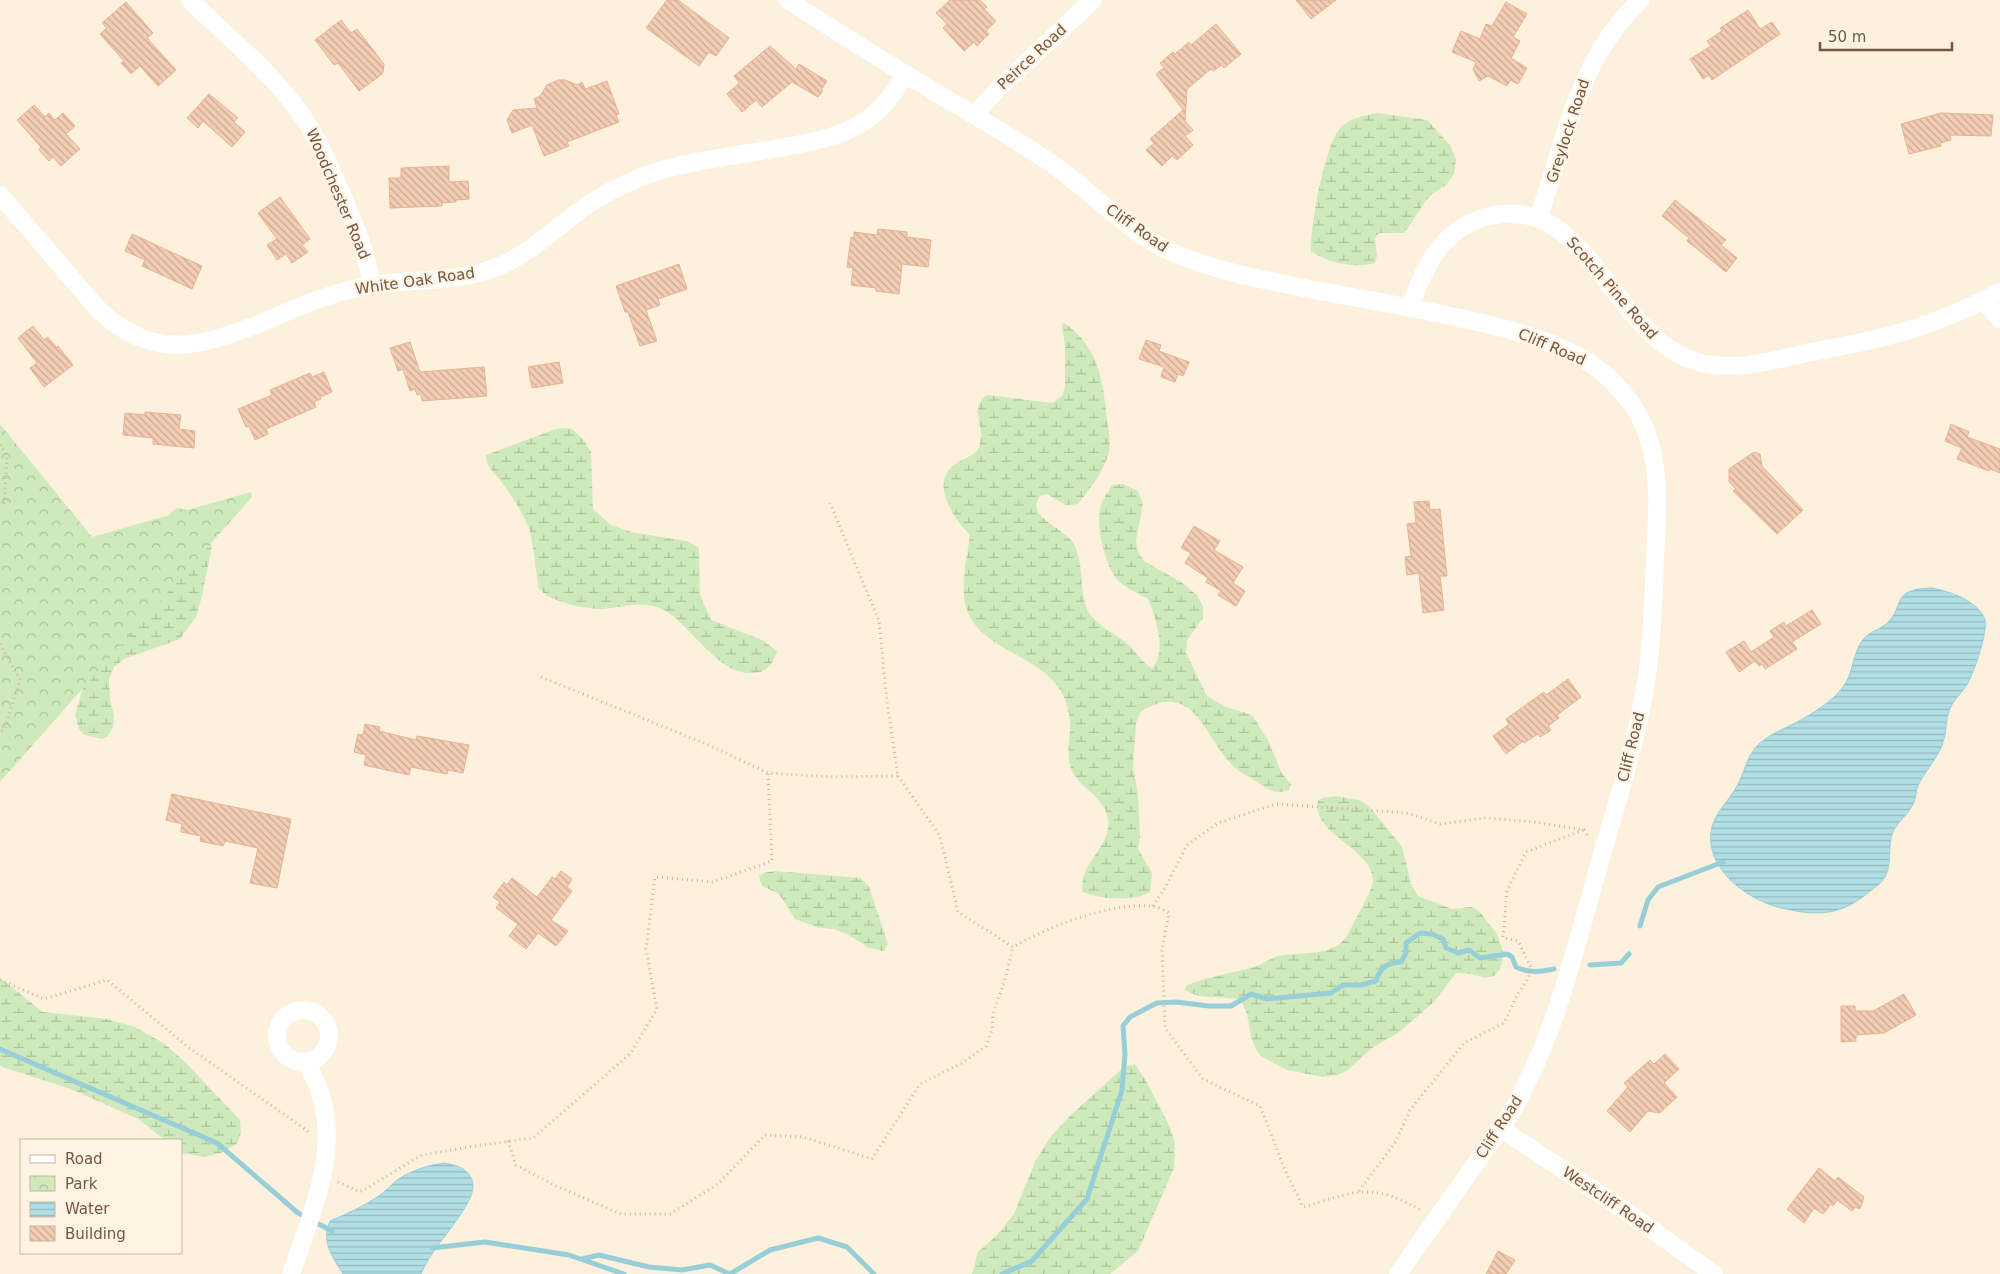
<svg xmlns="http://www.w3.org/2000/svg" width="2000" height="1274" font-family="'DejaVu Sans',sans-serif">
<defs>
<pattern id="wetland-marsh" width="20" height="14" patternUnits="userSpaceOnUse" patternTransform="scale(1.25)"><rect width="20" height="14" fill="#ceeabc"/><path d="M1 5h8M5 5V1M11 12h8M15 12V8" fill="none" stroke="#acc09b"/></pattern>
<pattern id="park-crowns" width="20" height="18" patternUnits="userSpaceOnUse" patternTransform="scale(1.25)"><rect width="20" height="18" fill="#ceeabc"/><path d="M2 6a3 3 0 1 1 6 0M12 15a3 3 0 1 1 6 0" fill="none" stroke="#acc09b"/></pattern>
<pattern id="water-rules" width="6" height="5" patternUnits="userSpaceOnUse" patternTransform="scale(1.25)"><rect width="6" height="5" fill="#b2dfe6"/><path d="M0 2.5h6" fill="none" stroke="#95b8bc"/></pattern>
<pattern id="building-back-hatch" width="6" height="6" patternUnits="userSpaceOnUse" patternTransform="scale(1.25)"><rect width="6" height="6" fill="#f3cdb4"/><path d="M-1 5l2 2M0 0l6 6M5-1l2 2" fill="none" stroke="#c9a994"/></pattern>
</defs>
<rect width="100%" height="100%" fill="#fdf1dd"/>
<path fill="url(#wetland-marsh)" d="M1378,113L1427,120L1450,145L1456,159L1454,174L1446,185L1432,194L1424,203L1408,228L1403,233H1379L1375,238L1377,256L1375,263C1356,269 1327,263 1311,251C1310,228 1325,141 1342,126C1351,118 1366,115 1378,113Z
M1063,322C1099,346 1103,381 1107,420C1109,431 1111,445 1108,455C1103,473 1089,490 1078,504L1066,505L1047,494L1040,496C1024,518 1067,528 1075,546C1084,567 1079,585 1086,606C1091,624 1118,634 1131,647C1138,654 1142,663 1152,668C1168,650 1155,617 1148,599C1137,593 1123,587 1115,577C1104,560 1094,521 1102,502C1105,496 1109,490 1112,485L1123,484L1138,491L1143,504L1136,541L1138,552L1144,561L1181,582L1197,595L1203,606V618L1187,640L1186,653L1207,696L1226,707L1252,715L1268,740L1281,772L1291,784L1289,790C1277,795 1270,790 1260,784C1252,778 1241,774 1234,767C1203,737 1195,678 1140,712L1136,723L1133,766L1138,795L1140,836L1138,849L1152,873L1150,892C1133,902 1100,899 1083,892C1077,864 1112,847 1108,819C1105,795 1074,786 1070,765C1066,751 1071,737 1070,723C1070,715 1067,704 1064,697C1046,654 974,651 965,603C961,581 967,557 970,535C953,518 928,481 957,463C966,457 978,455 980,444C985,423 968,409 987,395L1052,403L1062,396L1065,386V346L1062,327Z
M565,428L572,429L583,439L591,452L593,509L611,525L631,532L687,541L699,548L700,595L711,620L762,640L777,651C773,663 769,671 755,673C720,678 692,626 664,610C642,599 623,608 601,609C585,609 563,603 549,597C545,595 541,590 538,587C536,569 534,550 530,532C525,516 513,498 503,484C497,474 485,468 486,455L556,429Z
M177,508L188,510L197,516L212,546L202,596L196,617L180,639L124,659L114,667L109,679L110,700L114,716L113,727L108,736L102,739L84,735L79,729L75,715L92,656L0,511L89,554L165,530L170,513Z
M1336,796L1359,800L1369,806L1402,847L1411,884L1418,896L1452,909L1471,907L1479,911L1497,934L1504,954L1500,969L1494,976L1485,978L1472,974L1456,973L1434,1002L1398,1033L1372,1048L1348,1070L1338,1075L1323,1077L1287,1070L1261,1056L1256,1050L1251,1037L1247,1014L1241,1000C1222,995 1202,1001 1185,990L1187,985C1210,976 1234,973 1257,966C1264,963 1271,958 1278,956C1301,951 1335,958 1348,934C1353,923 1374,889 1373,879C1370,847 1311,834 1318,801L1323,798Z
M774,871L861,878L869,887L888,944L884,951L869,948L847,934L834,929L819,928L795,919L779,894L762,886L759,876L763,873Z
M0,978L43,1012L107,1019L135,1027L165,1044L186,1063L240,1120L241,1133L237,1144L220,1153L204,1157L182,1153L181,1140H165L138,1119L71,1089L2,1067L0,1065Z
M1135,1064L1146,1081L1170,1127L1175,1143L1174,1168L1138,1251L1110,1274H972L978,1252L997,1235L1014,1214L1035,1162L1051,1136L1072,1114L1124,1067Z"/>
<path fill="url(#park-crowns)" d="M0,424L92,537L251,492L252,497L0,782Z"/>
<path fill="url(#water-rules)" stroke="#98ced8" d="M1932,588C1949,591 1979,601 1985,620C1988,632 1973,676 1966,686C1961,694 1953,700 1950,709C1945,720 1947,733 1942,745C1937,758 1928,768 1921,780C1915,788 1917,798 1912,806C1908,814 1900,820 1895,828C1885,844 1895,866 1882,881C1878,886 1870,891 1864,896C1839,915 1817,916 1786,909C1752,903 1706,872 1711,832C1713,813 1730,801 1738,784C1744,773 1747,757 1756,747C1767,735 1782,730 1795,723C1812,714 1832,702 1843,687C1853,674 1852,658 1860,644C1866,633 1876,631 1885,625C1907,607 1888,589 1932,588Z
M445,1163C458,1166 471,1169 473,1185C475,1202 441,1239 432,1254C428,1260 424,1267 421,1274H343C332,1256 321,1242 330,1221C347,1214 364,1206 379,1196C386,1191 391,1185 397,1180C412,1170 428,1165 445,1163Z"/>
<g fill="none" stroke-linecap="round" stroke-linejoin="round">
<path stroke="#98ced8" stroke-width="5" d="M1640,926L1648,900L1658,887L1723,862
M1590,965L1621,963L1629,954
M0,1049L217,1143L298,1213L332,1231
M432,1248L485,1242L569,1255L624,1274
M582,1259L599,1255L649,1267L682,1270L710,1265L730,1274L770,1250L818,1238L847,1247L874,1274
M1002,1274L1032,1261L1087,1199L1122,1090L1125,1054L1123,1026L1130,1017L1157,1003L1176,1002L1209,1006H1231L1251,994L1267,999L1331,993L1343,985H1361L1376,981C1380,967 1387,963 1401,962L1406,953V943L1420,933L1432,934L1443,939L1446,948L1458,953L1469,950L1480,958L1507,954L1512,957L1516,967C1529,973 1540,972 1554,969"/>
</g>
<path fill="url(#building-back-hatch)" stroke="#e6b394" d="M667,0H678L729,38L716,56L709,52L699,66L646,28Z
M950,0H980L987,7L984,9L996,21L986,31L989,34L977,46L974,42L964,51L943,28L947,24L936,13Z
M1296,0H1336L1311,19Z
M126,2L153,33L147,38L176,70L158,86L140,66L131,74L121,63L124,61L100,34L107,28L102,23Z
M1506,2L1527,14L1513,37L1520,41L1511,58L1527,68L1518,84L1510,80L1507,86L1488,76L1479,81L1473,69L1476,62L1452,52L1461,31L1480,39L1486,24L1492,26Z
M1748,10L1760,29L1772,22L1780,34L1712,80L1709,75L1703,79L1690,59L1711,46L1707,41L1722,31L1720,28Z
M341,20L351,33L357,29L384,64L383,72L381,75L359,91L338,63L334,65L315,40Z
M1216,24L1241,54L1224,68L1221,65L1214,71L1211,69L1187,89L1185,121L1193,130L1185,136L1193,145L1177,160L1172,156L1162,166L1146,150L1154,143L1150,139L1183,110L1156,74L1164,68L1160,63L1173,52L1175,54L1189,42L1191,45Z
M770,46L796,69L799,64L827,81L821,90L823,91L818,97L792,82L762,107L756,100L742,112L727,94L739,83L734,76Z
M558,80H565L577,85L582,82L585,89L607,81L619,114L616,115L619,122L567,142L569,146L544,156L532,125L512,133L507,120L513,110L537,108L534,99L540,96L547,85Z
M209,94L238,118L234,122L245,132L232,147L203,121L198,128L187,118Z
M34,105L45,117L49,113L55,120L63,113L75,126L66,134L80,149L61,166L53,157L49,161L39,150L41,147L17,120Z
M1941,113L1993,115L1991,136L1950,135L1951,140L1940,143L1941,146L1909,154L1901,124Z
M449,166V182L468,181L469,199L456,200V202L442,203V206L390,208L389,178H401V168Z
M280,197L310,239L302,245L308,252L292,263L286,254L277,260L267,245L277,239L258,213Z
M1675,200L1726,240L1721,245L1737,258L1726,272L1687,241L1689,238L1662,216Z
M878,229L907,232V237L931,240L928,267L902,264L899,294L876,291V288L851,285L853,268L847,267L851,237L854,238V232L877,235Z
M132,234L202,266L192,289L142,266L145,260L125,251Z
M679,264L687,289L658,299L660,305L646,310L657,341L640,346L628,312H625L616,286Z
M33,326L44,340L48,337L57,348L58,346L73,365L44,387L30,368L37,363L18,338Z
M1146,340L1161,345L1159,351L1189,362L1183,376L1178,374L1175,382L1161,377L1164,367L1139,359Z
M410,342L420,372L484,367L487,396L422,401L421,394L417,395L415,389L410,391L403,369L398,371L390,348Z
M559,362L563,383L532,388L528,367Z
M324,372L332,392L320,397L321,399L314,402L316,407L266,429L268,434L255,440L249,426L246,427L238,409L272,395L270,390L310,373L312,377Z
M145,412L181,415L179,429L195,431L194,448L153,444V438L123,435L125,413L145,415Z
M1951,424L1969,432L1967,437L2000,449V473L1990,469L1989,471L1957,459L1962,448L1945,441Z
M1754,452L1760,454L1762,466L1803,510L1777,534L1733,491L1736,489L1729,482V469Z
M1429,501L1430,510L1440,509L1447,576H1440L1444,610L1423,613L1419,573L1407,575L1405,557L1411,556L1407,524L1416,523L1414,502Z
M1194,526L1220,541L1214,550L1243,567L1233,583L1245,591L1236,606L1218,595L1221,591L1206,582L1208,578L1185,563L1191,553L1181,548Z
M1812,610L1821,624L1792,642L1797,649L1765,669L1762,664L1759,666L1755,661L1739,672L1726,652L1744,641L1751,652L1774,637L1770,631L1784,622L1786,626Z
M1568,679L1581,697L1557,715L1559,718L1548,726L1551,730L1540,737L1538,734L1524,743L1523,741L1506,754L1493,736L1509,724L1506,719L1544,692L1546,695Z
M365,724L380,727L379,731L416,740L417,736L469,745L463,773L448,770L447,774L411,767L409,775L364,765L366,755L354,752L358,734L363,735Z
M172,794L291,819L277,888L250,883L258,848L225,841L223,846L200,841L201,836L181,832L182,824L166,820Z
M561,871L572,879L567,887L572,891L551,920L568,931L556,946L538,933L526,949L509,936L518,924L496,908L500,902L493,897L504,882L507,885L512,878L537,897L552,877L555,879Z
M1904,994L1916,1015L1884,1033L1856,1035V1041L1841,1042V1006H1855V1011H1873Z
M1665,1054L1679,1069L1664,1083L1677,1097L1660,1113L1648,1111L1630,1132L1607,1111L1628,1087L1624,1083L1650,1060L1654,1064Z
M1819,1168L1835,1181L1838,1177L1864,1197L1860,1209L1855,1207L1852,1211L1837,1200L1833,1206L1831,1204L1823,1214L1814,1208L1804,1223L1787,1209Z
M1498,1251L1515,1260L1506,1274H1486Z"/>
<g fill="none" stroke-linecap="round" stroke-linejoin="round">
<path stroke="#d7b198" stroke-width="3" stroke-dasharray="1 4" stroke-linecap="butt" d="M0,445L7,455L4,504L0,503
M0,644L20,680L5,728L0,732
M541,677L711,746L768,773L833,777L898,776L887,702L879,621L830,503
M898,776L940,836L958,912L1013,947C1050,926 1108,903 1151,906C1157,906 1164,910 1169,913L1162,949L1165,1028L1203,1079L1260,1106L1285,1170L1303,1207C1355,1192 1371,1181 1422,1211
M1153,906L1166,886L1187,845L1218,823L1276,804L1408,813L1440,824L1485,818L1534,822L1584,830L1589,838
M0,980L44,999L107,980L188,1047L309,1132
M508,1141L516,1165L556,1186L621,1214H670L718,1184L765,1135L803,1137L872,1159L920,1084L962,1063L986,1046L992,1030L993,1014L1006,976L1013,947
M338,1182L360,1192L422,1155L475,1146L533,1138L630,1054L657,1009L646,949L655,877L713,882L772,861L768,773
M1359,1191L1396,1141L1410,1110L1464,1043L1504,1023L1517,995L1529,977L1531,967L1518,941L1503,938L1507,891L1526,852L1583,830"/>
<path stroke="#fff" stroke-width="18" d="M190,0C224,34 262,64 292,102C313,128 326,157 339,188C353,220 366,250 372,285
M788,0C828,26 869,52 910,77C956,105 1003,131 1048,161C1092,191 1128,234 1178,255C1220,272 1265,280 1309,289C1357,298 1404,306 1451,316C1495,326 1540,335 1580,357C1611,375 1639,405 1649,440C1661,477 1657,519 1655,558C1653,597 1653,638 1647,676C1636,749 1611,820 1592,890C1570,968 1552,1042 1511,1113L1398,1274
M974,115L999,88L1093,0
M0,195L97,308C151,361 198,348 261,323C293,309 327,294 362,287C408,277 457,285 502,265C534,250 558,226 586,206C603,194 622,185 641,177C687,160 737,156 785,147C816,141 847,136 872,116C886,105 896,89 906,75
M1538,219C1565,142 1578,57 1641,0
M1984,300L2000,319
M1410,308C1423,269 1440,231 1483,218C1587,186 1610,335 1695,361C1731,373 1767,361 1803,354C1830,348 1857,344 1884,337C1924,327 1964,311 2000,292
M277 1036a26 26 0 1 1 52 0a26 26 0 1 1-52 0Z
M1500,1128L1630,1214L1714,1274
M291,1274C310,1218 339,1155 321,1096C318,1084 311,1072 306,1061"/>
</g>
<g text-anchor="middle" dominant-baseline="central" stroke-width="4.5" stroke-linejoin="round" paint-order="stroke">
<g font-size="15" fill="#735645" stroke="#fff4e4">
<text transform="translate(1032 57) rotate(-43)">Peirce Road</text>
<text transform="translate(1568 131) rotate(-72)">Greylock Road</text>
<text transform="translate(338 194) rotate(67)">Woodchester Road</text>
<text transform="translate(1137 228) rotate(35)">Cliff Road</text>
<text transform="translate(415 281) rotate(-8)">White Oak Road</text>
<text transform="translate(1612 288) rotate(49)">Scotch Pine Road</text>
<text transform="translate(1552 347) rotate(23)">Cliff Road</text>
<text transform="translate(1631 747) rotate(-76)">Cliff Road</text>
<text transform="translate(1499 1127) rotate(-57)">Cliff Road</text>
<text transform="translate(1608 1200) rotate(34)">Westcliff Road</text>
</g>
</g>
<rect x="20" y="1139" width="162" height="115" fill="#fff4e4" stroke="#c7b5a4"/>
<rect x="30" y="1155" width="25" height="8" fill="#ffffff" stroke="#c7b5a4"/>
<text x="65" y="1164" font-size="15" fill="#735645">Road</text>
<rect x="30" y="1176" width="25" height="15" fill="url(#park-crowns)" stroke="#c7b5a4"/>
<text x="65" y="1189" font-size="15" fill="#735645">Park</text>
<rect x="30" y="1202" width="25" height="15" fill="url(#water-rules)" stroke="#c7b5a4"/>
<text x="65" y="1214" font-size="15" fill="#735645">Water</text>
<rect x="30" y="1226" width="25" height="15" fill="url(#building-back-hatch)" stroke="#c7b5a4"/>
<text x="65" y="1239" font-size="15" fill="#735645">Building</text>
<path d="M1820 42v8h132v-8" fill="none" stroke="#735645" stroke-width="2.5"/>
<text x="1828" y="42" font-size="15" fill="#735645" stroke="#fff4e4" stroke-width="4" paint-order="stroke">50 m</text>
</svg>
